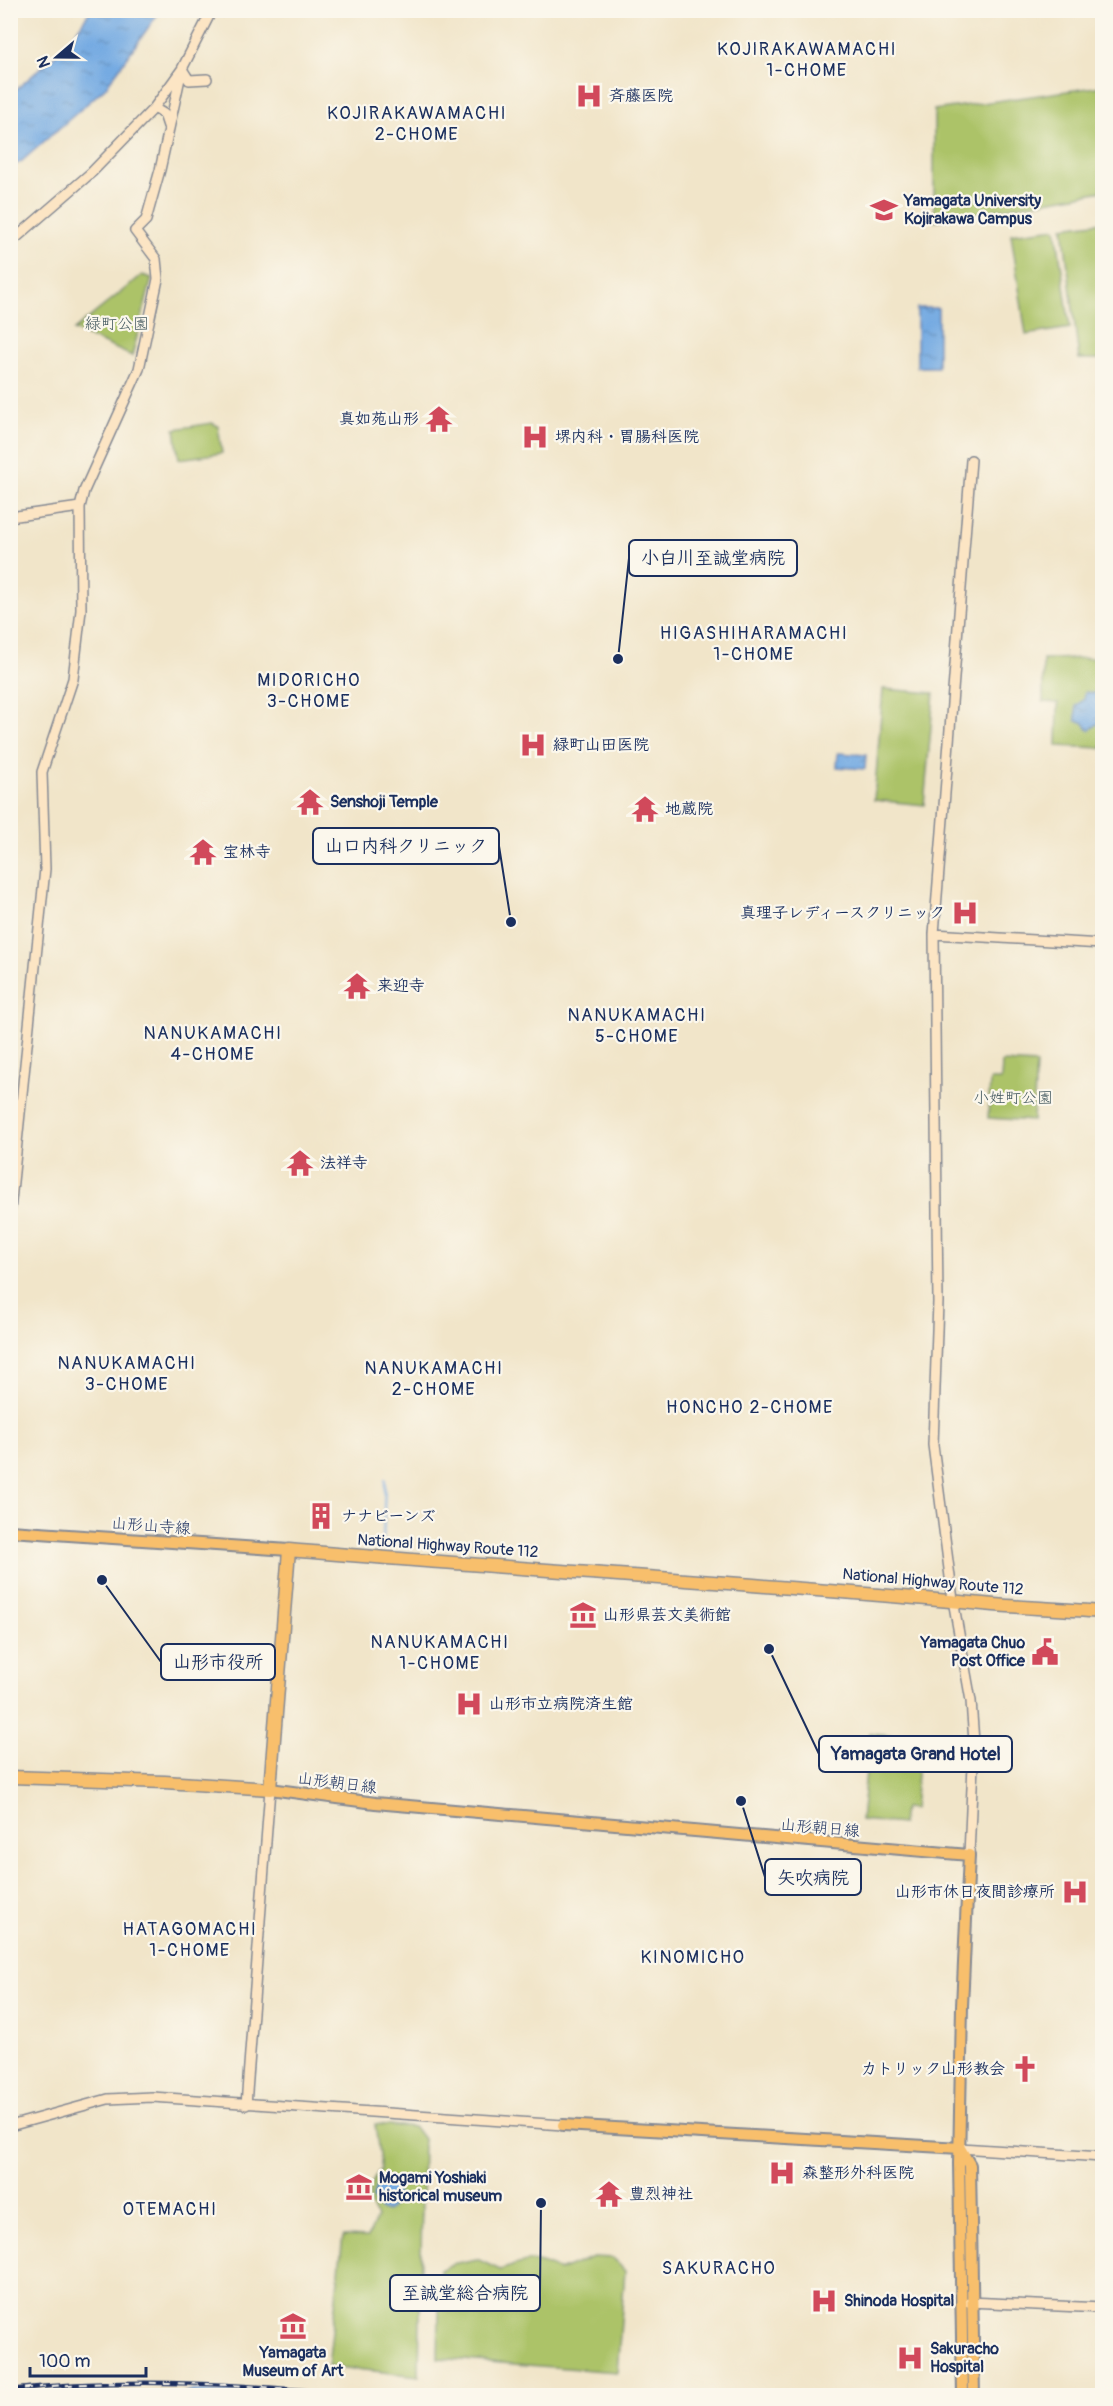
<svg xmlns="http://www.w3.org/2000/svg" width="1113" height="2406" font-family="Pangolin,'Klee One',sans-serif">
<defs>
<pattern id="water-ripples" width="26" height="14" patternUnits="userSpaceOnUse" patternTransform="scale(1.5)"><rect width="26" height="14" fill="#74aae2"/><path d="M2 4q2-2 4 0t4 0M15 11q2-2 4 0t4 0" fill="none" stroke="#5e8bba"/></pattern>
</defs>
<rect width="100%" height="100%" fill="#fbf7ec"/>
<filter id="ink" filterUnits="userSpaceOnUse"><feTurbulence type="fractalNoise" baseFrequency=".0167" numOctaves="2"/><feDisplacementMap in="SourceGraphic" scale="12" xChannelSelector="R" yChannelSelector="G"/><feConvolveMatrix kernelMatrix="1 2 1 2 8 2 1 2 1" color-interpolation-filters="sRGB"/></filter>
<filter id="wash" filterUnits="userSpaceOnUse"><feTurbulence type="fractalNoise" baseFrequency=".008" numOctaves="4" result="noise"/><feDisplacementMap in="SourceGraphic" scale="24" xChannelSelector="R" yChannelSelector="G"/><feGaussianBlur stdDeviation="1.35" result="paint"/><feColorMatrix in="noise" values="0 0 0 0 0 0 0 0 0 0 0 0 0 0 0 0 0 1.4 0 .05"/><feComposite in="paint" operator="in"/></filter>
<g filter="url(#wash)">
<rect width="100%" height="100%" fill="#f1e5c9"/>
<path fill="#acc368" stroke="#647963" stroke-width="1.5" d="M1102,86V191L934,221V110Z
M1102,222V359H1079L1063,227Z
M1056,228L1070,328L1026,335L1011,234Z
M142,275L152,278L132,356L74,330Z
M212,423L218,426L222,453L179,459L175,429Z
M1102,658V748L1057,746L1058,703L1043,702V659Z
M883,689L934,693L924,805L874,800Z
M1002,1062L1036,1064L1033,1121L988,1118L990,1080H1001Z
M870,1733L911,1737L909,1750L919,1751L914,1809L904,1808L902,1824L861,1820Z
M375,2124L414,2127L423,2139L419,2376L328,2366L343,2236L368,2237L377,2217C365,2200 366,2184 381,2170Z
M593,2257L613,2258L625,2271L617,2372L438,2358L440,2270L452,2264L477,2259L500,2270C527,2261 534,2256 559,2271Z"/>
<path fill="url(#water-ripples)" stroke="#486ca0" stroke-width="1.5" d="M90,11H160L106,87L22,161L11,167V94L67,45Z
M917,308H938V367H917Z
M1086,692L1099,694L1102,697V721L1089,730L1083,722L1076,721V706L1084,699V694Z
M838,753L866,755L865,769L837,767Z
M386,2177L393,2179L396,2184L397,2202L387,2212L379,2209L373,2198L377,2182Z
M194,2390L268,2395H181Z"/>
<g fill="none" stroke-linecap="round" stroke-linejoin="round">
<path stroke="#74aae2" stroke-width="2" d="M383,1544L385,1480"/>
</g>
</g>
<g filter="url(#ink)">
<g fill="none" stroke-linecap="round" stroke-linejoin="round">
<defs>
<path id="secondary" d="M182,69L189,80L207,79
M154,108L164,114L168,126
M10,243L92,172L154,108L182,69L212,10
M10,517L80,507
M934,934L1102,944
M10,1211L45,869L42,772L73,679L81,610L80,507L84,491L139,369L158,279L156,259L135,231L146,220L160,170L182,69
M969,1855L974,1742L971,1701L953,1600L933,1445L938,1302L934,934L971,460
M246,2105L270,1789
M10,2126L108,2099L152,2097L563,2125
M960,2148L1102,2157
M968,2302L1102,2308"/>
<path id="primary" d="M10,1531L289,1550
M270,1789L375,1803L969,1855L962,2006L959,2164L963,2396
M563,2125L960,2148
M960,2148L970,2165L974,2396"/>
<path id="highway" d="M10,1777L165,1782L270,1789L289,1550C524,1570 759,1583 994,1605C1030,1608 1066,1609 1102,1612"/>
</defs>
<use href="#secondary" stroke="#868a94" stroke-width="12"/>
<use href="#primary" stroke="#868a94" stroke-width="14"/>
<use href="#highway" stroke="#868a94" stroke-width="15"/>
<use href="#secondary" stroke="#fce5c4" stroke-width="9"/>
<use href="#primary" stroke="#f8bf6c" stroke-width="10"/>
<use href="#highway" stroke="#f8bf6c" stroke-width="12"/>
<defs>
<path id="rail" d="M10,2390C133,2376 253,2385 375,2396"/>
</defs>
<use href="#rail" stroke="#1b2f5e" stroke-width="4.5"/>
<use href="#rail" stroke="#fbf7ec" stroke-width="2" stroke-dasharray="7" stroke-linecap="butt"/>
</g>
</g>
<defs>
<symbol id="hospital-bare" viewBox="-9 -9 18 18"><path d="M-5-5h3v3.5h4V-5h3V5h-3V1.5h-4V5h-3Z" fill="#d1495b" stroke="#fbf7ec" stroke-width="2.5" paint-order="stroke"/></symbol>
<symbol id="university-bare" viewBox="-9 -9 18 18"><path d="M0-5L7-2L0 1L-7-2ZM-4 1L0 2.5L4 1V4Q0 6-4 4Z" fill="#d1495b" stroke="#fbf7ec" stroke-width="2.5" paint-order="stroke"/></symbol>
<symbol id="temple-bare" viewBox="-9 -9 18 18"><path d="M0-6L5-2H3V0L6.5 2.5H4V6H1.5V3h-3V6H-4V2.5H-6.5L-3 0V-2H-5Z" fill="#d1495b" stroke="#fbf7ec" stroke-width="2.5" paint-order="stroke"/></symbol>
<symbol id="building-bare" viewBox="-9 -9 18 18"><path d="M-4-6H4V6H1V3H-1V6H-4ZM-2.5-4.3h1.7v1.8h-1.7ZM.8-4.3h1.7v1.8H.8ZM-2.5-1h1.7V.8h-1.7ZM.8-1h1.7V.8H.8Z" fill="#d1495b" stroke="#fbf7ec" stroke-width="2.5" paint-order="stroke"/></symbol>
<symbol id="museum-bare" viewBox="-9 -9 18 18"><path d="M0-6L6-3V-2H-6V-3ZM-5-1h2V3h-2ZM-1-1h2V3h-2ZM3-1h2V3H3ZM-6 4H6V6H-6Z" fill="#d1495b" stroke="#fbf7ec" stroke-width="2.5" paint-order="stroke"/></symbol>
<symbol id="civic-bare" viewBox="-9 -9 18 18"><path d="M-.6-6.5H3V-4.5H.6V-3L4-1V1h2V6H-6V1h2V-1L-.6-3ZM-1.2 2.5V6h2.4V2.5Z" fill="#d1495b" stroke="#fbf7ec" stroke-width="2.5" paint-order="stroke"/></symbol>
<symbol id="church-bare" viewBox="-9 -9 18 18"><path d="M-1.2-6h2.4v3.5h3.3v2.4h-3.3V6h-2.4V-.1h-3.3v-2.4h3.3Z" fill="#d1495b" stroke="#fbf7ec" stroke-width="2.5" paint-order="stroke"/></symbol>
</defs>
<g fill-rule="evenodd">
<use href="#hospital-bare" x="570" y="77" width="38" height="38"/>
<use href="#university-bare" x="865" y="191" width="38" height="38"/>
<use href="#temple-bare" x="420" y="400" width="38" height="38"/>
<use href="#hospital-bare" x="516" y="418" width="38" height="38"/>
<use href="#hospital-bare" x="514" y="726" width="38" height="38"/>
<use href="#temple-bare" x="291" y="783" width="38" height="38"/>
<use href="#temple-bare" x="626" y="790" width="38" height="38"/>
<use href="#temple-bare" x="184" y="833" width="38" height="38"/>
<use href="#hospital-bare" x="946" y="894" width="38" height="38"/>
<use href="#temple-bare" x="338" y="967" width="38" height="38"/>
<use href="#temple-bare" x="281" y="1144" width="38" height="38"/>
<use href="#building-bare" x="302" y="1497" width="38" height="38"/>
<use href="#museum-bare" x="564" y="1596" width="38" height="38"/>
<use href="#civic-bare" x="1026" y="1633" width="38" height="38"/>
<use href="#hospital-bare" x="450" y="1685" width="38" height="38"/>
<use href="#hospital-bare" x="1056" y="1873" width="38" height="38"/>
<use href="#church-bare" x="1006" y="2050" width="38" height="38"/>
<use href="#hospital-bare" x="763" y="2154" width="38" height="38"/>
<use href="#museum-bare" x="340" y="2168" width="38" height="38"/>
<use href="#temple-bare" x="590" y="2175" width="38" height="38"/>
<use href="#hospital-bare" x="805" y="2282" width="38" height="38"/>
<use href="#museum-bare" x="274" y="2307" width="38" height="38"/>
<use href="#hospital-bare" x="891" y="2339" width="38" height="38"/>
</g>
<g text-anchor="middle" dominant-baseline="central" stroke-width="4.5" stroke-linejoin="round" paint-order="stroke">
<g font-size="16" font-weight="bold" fill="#1b2f5e" stroke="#fbf7ec" text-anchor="start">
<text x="609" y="96">斉藤医院</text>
<text x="904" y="201">Yamagata University<tspan x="904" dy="18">Kojirakawa Campus</tspan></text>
<text x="419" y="419" text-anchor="end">真如苑山形</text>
<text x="555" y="437">堺内科・胃腸科医院</text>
<text x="553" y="745">緑町山田医院</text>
<text x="330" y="802">Senshoji Temple</text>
<text x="665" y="809">地蔵院</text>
<text x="223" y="852">宝林寺</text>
<text x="945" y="913" text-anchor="end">真理子レディースクリニック</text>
<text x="377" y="986">来迎寺</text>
<text x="320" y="1163">法祥寺</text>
<text x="341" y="1516">ナナビーンズ</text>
<text x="603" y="1615">山形県芸文美術館</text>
<text x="1025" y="1643" text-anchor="end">Yamagata Chuo<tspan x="1025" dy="18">Post Office</tspan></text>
<text x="489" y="1704">山形市立病院済生館</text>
<text x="1055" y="1892" text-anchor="end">山形市休日夜間診療所</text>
<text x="1005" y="2069" text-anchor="end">カトリック山形教会</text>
<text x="802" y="2173">森整形外科医院</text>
<text x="379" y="2178">Mogami Yoshiaki<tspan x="379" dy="18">historical museum</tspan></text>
<text x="629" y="2194">豊烈神社</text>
<text x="844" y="2301">Shinoda Hospital</text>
<text x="930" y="2349">Sakuracho<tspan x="930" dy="18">Hospital</tspan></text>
<text x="293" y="2353" text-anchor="middle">Yamagata<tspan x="293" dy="18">Museum of Art</tspan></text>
</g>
<g font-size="16" fill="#465b61" stroke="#fbf7ec">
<text x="117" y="324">緑町公園</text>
<text x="1013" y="1098">小姓町公園</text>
</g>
<g font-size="16" fill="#1b2f5e" stroke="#fbf7ec">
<text transform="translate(151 1526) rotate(4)">山形山寺線</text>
<text transform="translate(448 1546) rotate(4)">National Highway Route 112</text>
<text transform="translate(933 1582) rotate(5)">National Highway Route 112</text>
<text transform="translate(337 1783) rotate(7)">山形朝日線</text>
<text transform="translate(820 1828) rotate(5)">山形朝日線</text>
</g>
<g font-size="18" letter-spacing="1.5" fill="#1b2f5e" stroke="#fbf7ec">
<text x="807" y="49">KOJIRAKAWAMACHI<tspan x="807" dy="21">1-CHOME</tspan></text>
<text x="417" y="113">KOJIRAKAWAMACHI<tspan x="417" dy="21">2-CHOME</tspan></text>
<text x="754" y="633">HIGASHIHARAMACHI<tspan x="754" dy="21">1-CHOME</tspan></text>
<text x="309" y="680">MIDORICHO<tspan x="309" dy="21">3-CHOME</tspan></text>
<text x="637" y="1015">NANUKAMACHI<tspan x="637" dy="21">5-CHOME</tspan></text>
<text x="213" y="1033">NANUKAMACHI<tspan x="213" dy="21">4-CHOME</tspan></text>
<text x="127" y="1363">NANUKAMACHI<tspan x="127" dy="21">3-CHOME</tspan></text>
<text x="434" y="1368">NANUKAMACHI<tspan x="434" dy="21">2-CHOME</tspan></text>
<text x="750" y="1407">HONCHO 2-CHOME</text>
<text x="440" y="1642">NANUKAMACHI<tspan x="440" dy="21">1-CHOME</tspan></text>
<text x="190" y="1929">HATAGOMACHI<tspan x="190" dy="21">1-CHOME</tspan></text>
<text x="693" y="1957">KINOMICHO</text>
<text x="170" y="2209">OTEMACHI</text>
<text x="719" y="2268">SAKURACHO</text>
</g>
</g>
<path fill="none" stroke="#1b2f5e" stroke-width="2" d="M618 659L629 558M511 922L499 846M102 1580L161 1662M769 1649L819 1754M741 1801L765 1877M541 2203L540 2293"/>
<g fill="#1b2f5e" stroke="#fbf7ec" stroke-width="2">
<circle cx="618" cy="659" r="6"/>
<circle cx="511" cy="922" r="6"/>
<circle cx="102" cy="1580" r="6"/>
<circle cx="769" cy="1649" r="6"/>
<circle cx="741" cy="1801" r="6"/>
<circle cx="541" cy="2203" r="6"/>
</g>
<g fill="#fbf7ec" stroke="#1b2f5e" stroke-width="2">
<rect x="629" y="540" width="168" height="36" rx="6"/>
<rect x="313" y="828" width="186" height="36" rx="6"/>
<rect x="161" y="1644" width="114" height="36" rx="6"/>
<rect x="819" y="1736" width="193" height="36" rx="6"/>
<rect x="765" y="1859" width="96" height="36" rx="6"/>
<rect x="390" y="2275" width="150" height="36" rx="6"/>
</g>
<g font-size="18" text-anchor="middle" font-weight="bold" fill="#1b2f5e">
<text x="713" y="564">小白川至誠堂病院</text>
<text x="406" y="852">山口内科クリニック</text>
<text x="218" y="1668">山形市役所</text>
<text x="916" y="1760">Yamagata Grand Hotel</text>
<text x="813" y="1884">矢吹病院</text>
<text x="465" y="2299">至誠堂総合病院</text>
</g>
<rect width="1113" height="2406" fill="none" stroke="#fbf7ec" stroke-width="36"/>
<g transform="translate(57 57) rotate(250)" stroke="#fbf7ec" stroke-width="4.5" paint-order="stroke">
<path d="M0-4.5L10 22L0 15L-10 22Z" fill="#1b2f5e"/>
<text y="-9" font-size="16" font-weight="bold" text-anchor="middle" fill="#1b2f5e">N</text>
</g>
<path d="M30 2367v9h116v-9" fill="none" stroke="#1b2f5e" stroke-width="3"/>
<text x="39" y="2367" font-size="18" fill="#1b2f5e" stroke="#fbf7ec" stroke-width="4.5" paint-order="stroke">100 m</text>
</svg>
